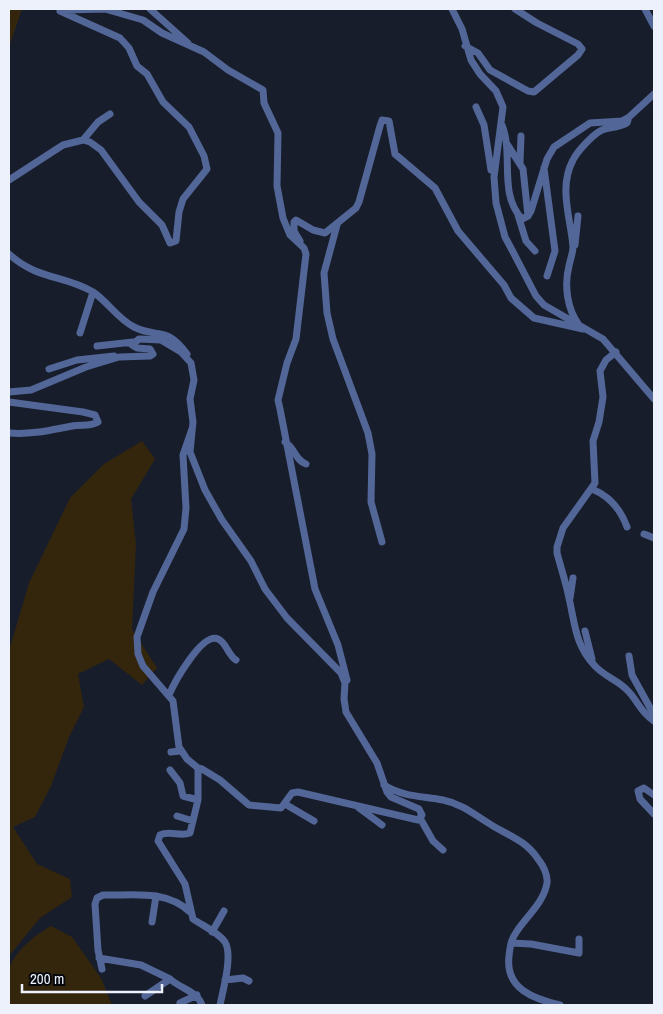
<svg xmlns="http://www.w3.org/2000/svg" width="663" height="1014" font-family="'Archivo Narrow',sans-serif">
<rect width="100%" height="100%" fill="#181d2b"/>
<path fill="#33260d" d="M9,9H22L9,47Z
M142,441L155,459L131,499L136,544L132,629L157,668L142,685L109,659L78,674L84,707L69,737L51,786L35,817L13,827L37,864L70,879L72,897L40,918L9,956V651L29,583L70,498L104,464Z
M51,926L72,937L101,978L112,1005H9C9,995 6,979 9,969C15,951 35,935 51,926Z"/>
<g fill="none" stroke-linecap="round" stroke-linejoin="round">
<path stroke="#526697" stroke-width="7" d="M150,9L188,43
M452,9L462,29L471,60L480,74L496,91L503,107L494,177L496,203L505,237L512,250L536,296L544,305L603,339L654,399
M645,9L654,26
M465,46L478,53L490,70L528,91L534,92L578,55L582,49L578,44L537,23L515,9
M476,107L484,125L491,170
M502,125C514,155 498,193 522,219L528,216L531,211L547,159L554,147L590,123L622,121L628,118L654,94
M83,140L98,122L110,114
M507,144L523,169L528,216
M520,163L521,136
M544,168L555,251L547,276
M9,180L63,145L83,140L90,142L101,150L139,202L162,225L170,243L176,241L179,212L183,199L207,169L204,156L189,127L163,102L147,74L137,66L129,48L120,38L60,11L64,10L105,9L143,20L162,33L204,52L228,70L263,90L264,103L278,133L277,186L283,218L290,235L304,248L306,254L296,339L287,363L278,400L280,409L315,589L338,645L347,680
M518,215L526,241L535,251
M337,225L324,273L327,313L333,339L368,433L372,454L371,502L382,542
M300,241L294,231V222L296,220L313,230L325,233L356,208L359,202L380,126L382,120L389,121L395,154L435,188L458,231L504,285L511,298L534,318L583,329
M575,245L578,216
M9,254C37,280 65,275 93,292C108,302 118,319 134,327C158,339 166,325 187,354
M579,325C567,309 564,285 569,266C570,260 573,253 573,247C571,219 558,188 573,160C577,152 595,131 605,129C613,127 620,127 627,123L628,120
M80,333L93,292
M97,346L133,342
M616,352L606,360L600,371L603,397L599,422L593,441L595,483L563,528L557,547V553C561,568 566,583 569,598C575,624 575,645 595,666C604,676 617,680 626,689C638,700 639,711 654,721
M49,369L77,360L114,356
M9,392L31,390L86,367L119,357L150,356L153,354L150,349L137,348L132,345L139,339L161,340L181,352L191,363L194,380L190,399L193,422L190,452L205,490L222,520L251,561L265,589L287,618L341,673L345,683L344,699L346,712L377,763L387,792L391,797L419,809L422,815L418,820L298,792L292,793L281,808L249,805L220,780L202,769L198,768L187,759L179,747L173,701L143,666L138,654L137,637L153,592L184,529L186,508L183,455L192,429
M9,402L83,412L95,415L98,422C90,427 81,424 72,426C51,430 31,435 9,433
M285,442C295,448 295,460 306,464
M592,489C609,496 621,510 627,527
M644,534L654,538
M570,598L573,578
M585,631L592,659
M629,656L632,675L654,715
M169,695C174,683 202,632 218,639C226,642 228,655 236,660
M171,752L180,751
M198,768V800L190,833C180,837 170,830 160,835L158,841L185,884L193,919C203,926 218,932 225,942C233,955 223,990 220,1005
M170,770L180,783L183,796L198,800
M384,785C403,797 422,796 443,800C463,804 476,816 493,826C510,836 526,841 538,859C543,865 548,875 547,883C544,902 527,916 517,931C511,939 510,947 509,956C505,989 534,999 560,1005
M654,795L644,788L638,791L640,799L654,814
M285,804L314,821
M359,808L382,825
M177,816L193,821
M420,818L433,841L443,850
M152,922L156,896
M212,932L224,911
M511,943L531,944L579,953V939
M99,958L141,965L170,979
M102,969L98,950L95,904L97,898L103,895C132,896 167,889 190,912
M225,980L243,978L249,981
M145,996L170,979C181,989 197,991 202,1005
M180,1003L197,995"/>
</g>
<rect width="663" height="1014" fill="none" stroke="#edf1fb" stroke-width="20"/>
<path d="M22 984v8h140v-8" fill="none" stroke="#edf1fb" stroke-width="2.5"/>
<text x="30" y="984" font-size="15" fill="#edf1fb" stroke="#06080d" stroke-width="4" paint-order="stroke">200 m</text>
</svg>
